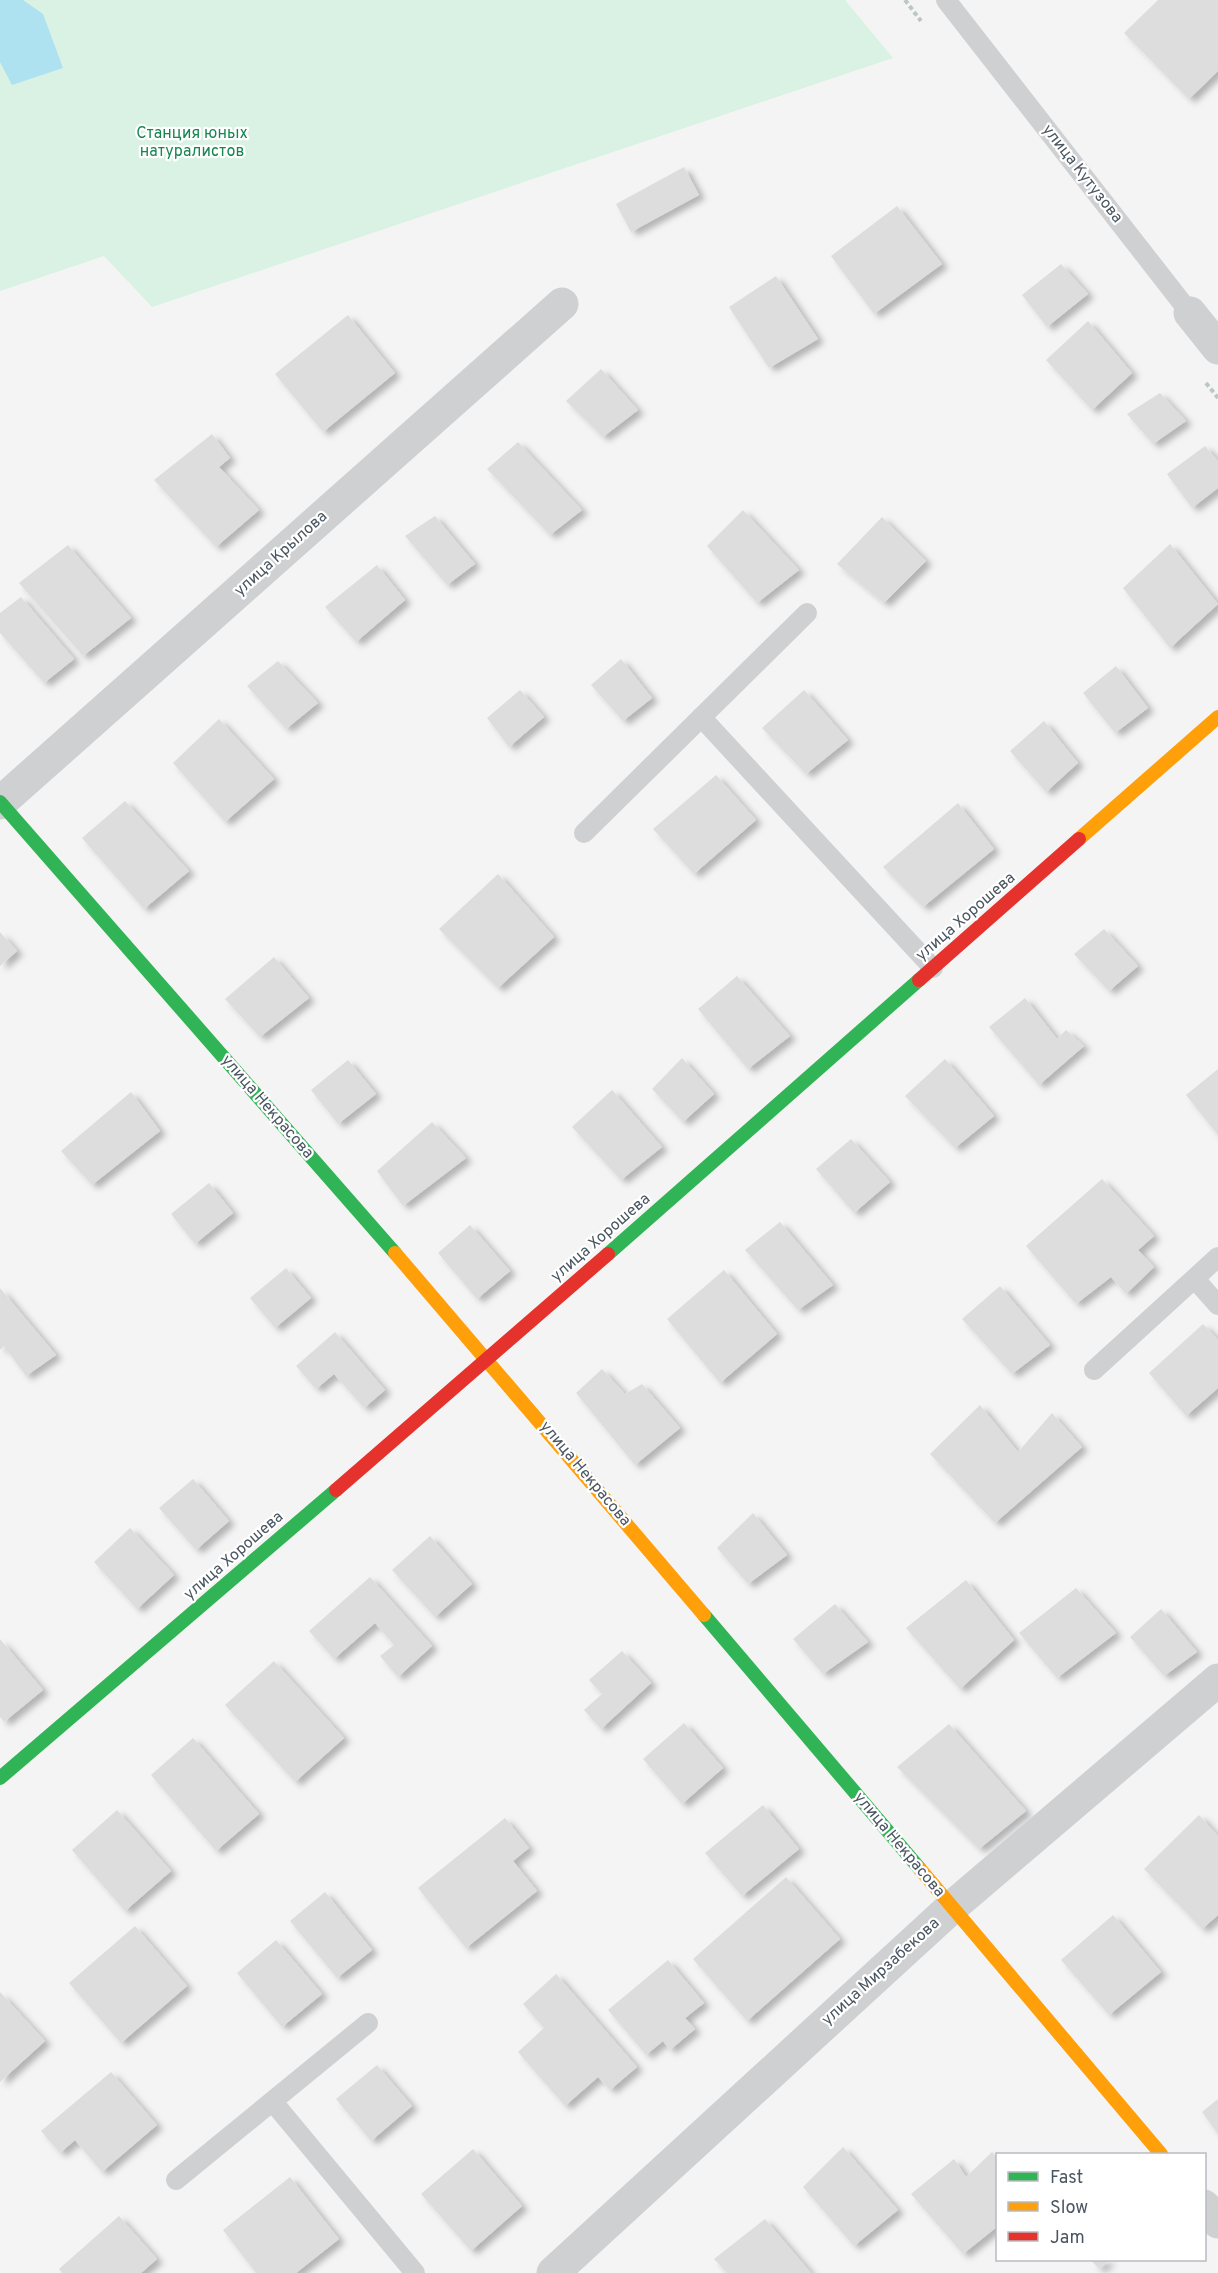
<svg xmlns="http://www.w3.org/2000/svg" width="1218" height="2273" font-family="Overpass,sans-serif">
<defs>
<filter id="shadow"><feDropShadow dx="6" dy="4" stdDeviation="3" flood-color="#0004"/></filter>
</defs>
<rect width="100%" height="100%" fill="#f4f4f4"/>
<path fill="#d9f2e3" d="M0,0H845L893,58L152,307L104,256L0,291Z"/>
<path fill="#aee2f0" d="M0,0H23L43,14L63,68L12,85L0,62Z"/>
<path fill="#ddddde" filter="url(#shadow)" d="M1158,0H1218V71L1189,99L1124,33Z
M684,167L699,195L631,232L616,204Z
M897,206L942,264L874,314L831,256Z
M1061,264L1088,294L1047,327L1022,295Z
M776,276L818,339L769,368L729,307Z
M348,315L395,373L323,432L275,374Z
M1088,321L1132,373L1092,410L1046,360Z
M601,369L638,410L603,437L566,401Z
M1160,393L1186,421L1153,444L1127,414Z
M212,434L230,458L219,467L259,510L216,547L154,480Z
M518,442L582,510L550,535L487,469Z
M1205,446L1218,461V488L1192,508L1167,474Z
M743,510L799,570L757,603L707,546Z
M435,516L475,564L447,585L405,536Z
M882,517L926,561L884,603L837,564Z
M1170,544L1218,604L1170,648L1123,588Z
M68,545L131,618L83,656L19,583Z
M377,565L405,600L356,642L325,607Z
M21,597L74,659L44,683L0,633V613Z
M621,659L652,698L623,721L591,685Z
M278,661L318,703L286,729L247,686Z
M1116,666L1148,708L1115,733L1083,693Z
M520,690L544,717L509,747L487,718Z
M804,690L848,740L806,774L762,728Z
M219,719L274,779L225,822L173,763Z
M1044,721L1078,763L1046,792L1010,751Z
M716,775L756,820L694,874L653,829Z
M125,801L189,871L144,909L82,838Z
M958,803L994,849L923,907L883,867Z
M498,874L554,937L498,988L439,929Z
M1104,929L1138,966L1109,991L1074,954Z
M0,932L17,951L0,966Z
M274,957L309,998L260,1037L225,999Z
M737,976L790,1036L748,1069L698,1009Z
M1025,998L1057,1039L1066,1030L1084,1046L1039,1085L989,1027Z
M682,1058L714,1094L683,1122L652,1089Z
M945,1059L994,1116L955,1148L905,1096Z
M348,1060L376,1094L338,1124L311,1090Z
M1218,1069V1135L1186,1095Z
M612,1090L662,1147L621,1180L572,1127Z
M131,1092L160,1131L92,1185L61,1151Z
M432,1122L466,1158L403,1206L377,1171Z
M851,1139L890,1182L854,1213L816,1169Z
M1102,1179L1154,1236L1138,1250L1154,1267L1126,1294L1111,1277L1076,1304L1026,1246Z
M209,1183L233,1213L195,1244L171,1214Z
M780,1222L833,1285L798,1310L745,1250Z
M470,1225L510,1271L477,1299L438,1253Z
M286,1268L311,1298L275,1328L250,1298Z
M724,1270L777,1334L720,1383L667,1319Z
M1000,1286L1050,1345L1012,1374L962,1319Z
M0,1288L56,1355L26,1376L4,1346L0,1350Z
M1203,1324L1218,1340V1388L1186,1416L1149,1373Z
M335,1332L385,1390L364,1408L334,1374L316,1389L296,1366Z
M602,1369L625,1394L642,1384L680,1428L635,1465L576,1393Z
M980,1405L1018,1452L1052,1413L1082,1447L995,1523L930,1454Z
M193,1479L229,1521L196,1550L159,1508Z
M753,1513L787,1555L748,1584L717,1548Z
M130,1528L174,1575L137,1609L94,1562Z
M430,1536L472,1584L435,1617L392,1570Z
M370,1577L432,1646L398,1677L380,1656L394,1645L375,1623L334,1659L309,1631Z
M966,1580L1014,1640L960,1689L906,1628Z
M1076,1588L1116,1633L1057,1678L1019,1633Z
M835,1604L868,1642L823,1674L793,1639Z
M1161,1609L1197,1652L1164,1676L1130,1637Z
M0,1639L43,1690L4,1722L0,1717Z
M622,1651L651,1683L601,1729L584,1710L602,1694L589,1680Z
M274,1661L344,1738L295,1782L225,1705Z
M684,1723L723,1768L682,1804L643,1759Z
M949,1724L1026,1811L979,1849L897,1767Z
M193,1738L259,1814L216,1851L151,1775Z
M763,1805L799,1849L742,1896L705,1853Z
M117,1810L171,1871L125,1911L72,1850Z
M1199,1815L1218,1836V1915L1202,1929L1144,1869Z
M505,1818L529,1848L513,1861L537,1891L466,1948L418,1888Z
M786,1877L840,1939L747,2021L693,1959Z
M325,1892L372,1950L337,1978L290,1921Z
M1113,1915L1161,1972L1109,2015L1061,1960Z
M135,1926L187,1986L121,2043L69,1983Z
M276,1940L322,1994L282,2027L237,1973Z
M668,1960L704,2003L685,2018L695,2029L670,2050L663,2041L646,2055L608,2010Z
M556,1974L637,2067L610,2090L598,2077L565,2106L518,2052L544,2028L523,2004Z
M0,1992L45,2041L0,2082Z
M377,2065L412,2106L371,2141L336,2099Z
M111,2072L157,2125L102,2172L75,2140L60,2153L41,2131Z
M1218,2099V2134L1202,2112Z
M843,2147L898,2210L854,2246L803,2187Z
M473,2149L522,2206L471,2251L421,2194Z
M992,2152L998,2158V2226L963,2254L911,2194L954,2159L966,2177Z
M290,2177L339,2239L296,2273H256L223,2230Z
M119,2216L157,2259L141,2273H62L59,2269Z
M765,2219L811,2273H727L714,2259Z
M1091,2260H1110L1099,2269Z"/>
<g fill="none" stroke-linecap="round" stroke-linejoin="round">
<path stroke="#bcc7c4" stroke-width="4" stroke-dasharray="4.5 3" stroke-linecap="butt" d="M905,0L921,21
M1206,383L1218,398"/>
<path stroke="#ced0d2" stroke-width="20" d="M946,0L1190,313
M701,717L933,968
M584,833L807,613
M1195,1279L1218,1305
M1094,1370L1218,1257
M273,2102L415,2273
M176,2180L368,2023"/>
<path stroke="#ced0d2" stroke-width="33" d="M1190,313L1218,348
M0,803L562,304
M1204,2206L1218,2222
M553,2273L952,1907L1218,1680"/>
<path stroke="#30b455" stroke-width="14" d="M0,802L395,1253
M608,1254L919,980
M704,1615L920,1869
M0,1778L336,1490"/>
<path stroke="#ff9f0a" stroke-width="14" d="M1079,839L1218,717
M395,1253L704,1615
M920,1869L1161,2154"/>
<path stroke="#e5322d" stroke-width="14" d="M919,980L1079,839
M336,1490L608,1254"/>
</g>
<g text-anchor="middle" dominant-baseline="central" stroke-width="4.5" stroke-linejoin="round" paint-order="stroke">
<g font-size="16" fill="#17864f" stroke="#fff">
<text x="192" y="134">Станция юных<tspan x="192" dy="18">натуралистов</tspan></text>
</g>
<g font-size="16" fill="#4a5661" stroke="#fff">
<text transform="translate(1082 174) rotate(52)">улица Кутузова</text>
<text transform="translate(281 554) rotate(-42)">улица Крылова</text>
<text transform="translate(966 917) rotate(-41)">улица Хорошева</text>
<text transform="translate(267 1107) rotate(49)">улица Некрасова</text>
<text transform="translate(601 1238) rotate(-41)">улица Хорошева</text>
<text transform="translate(585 1474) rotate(50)">улица Некрасова</text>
<text transform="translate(234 1556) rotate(-41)">улица Хорошева</text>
<text transform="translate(899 1845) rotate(50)">улица Некрасова</text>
<text transform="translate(881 1972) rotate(-42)">улица Мирзабекова</text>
</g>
</g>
<rect x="996" y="2153" width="210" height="108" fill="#ffffff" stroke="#b7bbc0" stroke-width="1.5"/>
<rect x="1008" y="2172" width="30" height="9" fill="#30b455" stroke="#b7bbc0" stroke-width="1.5"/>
<text x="1050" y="2183" font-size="18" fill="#4a5661">Fast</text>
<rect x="1008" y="2202" width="30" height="9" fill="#ff9f0a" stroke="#b7bbc0" stroke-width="1.5"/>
<text x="1050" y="2213" font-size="18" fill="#4a5661">Slow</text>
<rect x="1008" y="2232" width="30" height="9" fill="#e5322d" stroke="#b7bbc0" stroke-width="1.5"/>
<text x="1050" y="2243" font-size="18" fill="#4a5661">Jam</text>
</svg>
